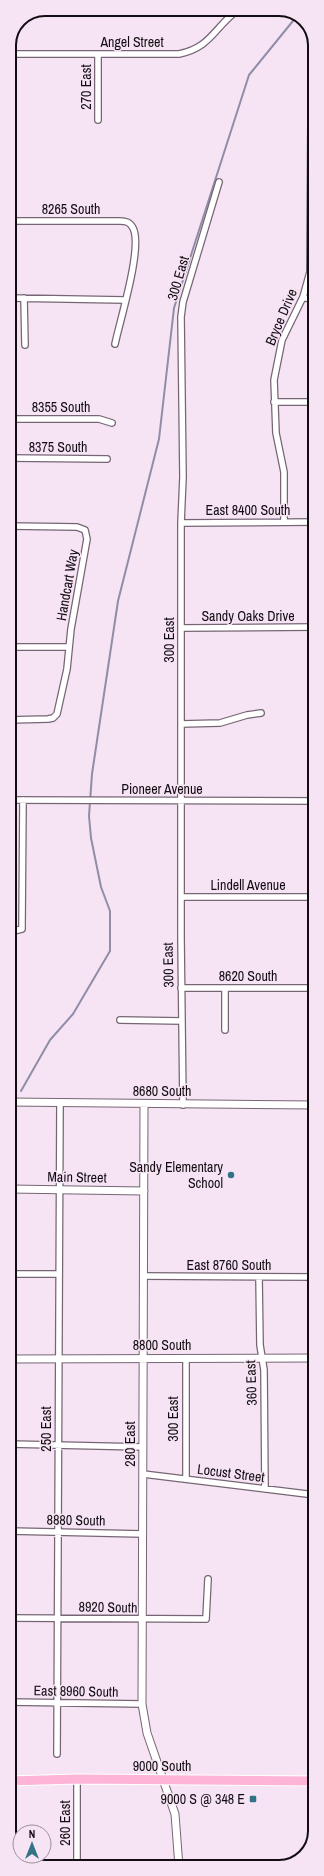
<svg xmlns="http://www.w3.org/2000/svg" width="324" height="1876" font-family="'Archivo Narrow',sans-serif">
<rect width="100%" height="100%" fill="#f6e4f4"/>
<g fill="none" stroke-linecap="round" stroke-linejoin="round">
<path stroke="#8f8da8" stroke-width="2" d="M21,1091L50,1040L73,1014L110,951V911L101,887L91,838L89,816L92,774L118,601L159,439L174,308L249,75L297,16"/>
<defs>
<path id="minor" d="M9,54H179C212,47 214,27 239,9
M98,54V120
M9,221H120C126,221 130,222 133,228C143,247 120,320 115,344
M303,297L315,301
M9,298L125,300
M24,298L25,345
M274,402H315
M9,419H99L112,423
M9,458L107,459
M284,522V472L276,433L274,380L282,340L303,297L310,272L311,123L315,97
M181,523L315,522
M9,526L77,527L85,530L87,539L71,629L67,669L57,714L53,718L48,719L9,720
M182,628L315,627
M9,647H69
M181,724L220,723L247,715L261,713
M9,800L315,801
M181,897H315
M9,932L22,929V925L23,800
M181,988H315
M120,1020L182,1021
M225,1030V988
M183,1105L181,939V523L183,477L181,317L183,302L219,182
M9,1274H59
M144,1276L315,1277
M259,1277L260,1345L264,1370L265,1489
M186,1358V1479
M9,1444L143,1447
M143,1474L315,1495
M9,1531L143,1534
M9,1618L206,1619L208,1579
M9,1702L142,1704
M57,1754L60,1103
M77,1867V1779"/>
<path id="tertiary" d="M9,1102L315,1105
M144,1104L142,1704L147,1733L175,1814L179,1867
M9,1189L144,1191
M9,1359L315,1358"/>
<path id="primary" d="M9,1781L77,1779L315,1781"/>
</defs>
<use href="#minor" stroke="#766674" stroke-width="8"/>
<use href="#tertiary" stroke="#766674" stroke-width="9"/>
<use href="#primary" stroke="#fff" stroke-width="11"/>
<use href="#minor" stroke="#fff" stroke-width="5.5"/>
<use href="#tertiary" stroke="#fff" stroke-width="7"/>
<use href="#primary" stroke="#fdb4d7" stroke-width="9"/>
</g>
<g fill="#327386" stroke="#f6e4f4" stroke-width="1.5">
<circle cx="231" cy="1175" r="4"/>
<rect x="249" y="1795" width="8" height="8" rx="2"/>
</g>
<g text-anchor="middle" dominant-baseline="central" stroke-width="3" stroke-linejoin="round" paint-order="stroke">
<g font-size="14" fill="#130d13" stroke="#f6e4f4">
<text x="132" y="42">Angel Street</text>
<text transform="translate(86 87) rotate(-90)">270 East</text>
<text x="71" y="209">8265 South</text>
<text transform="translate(178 278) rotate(-74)">300 East</text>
<text transform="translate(281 317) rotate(-67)">Bryce Drive</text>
<text x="61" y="407">8355 South</text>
<text x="58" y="447">8375 South</text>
<text x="248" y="510">East 8400 South</text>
<text transform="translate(67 585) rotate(-80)">Handcart Way</text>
<text x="248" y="616">Sandy Oaks Drive</text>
<text transform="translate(169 640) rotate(-90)">300 East</text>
<text x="162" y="789">Pioneer Avenue</text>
<text x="248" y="885">Lindell Avenue</text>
<text transform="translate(168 965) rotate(-91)">300 East</text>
<text x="248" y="976">8620 South</text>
<text x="162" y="1091">8680 South</text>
<text transform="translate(77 1177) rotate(1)">Main Street</text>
<text x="229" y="1265">East 8760 South</text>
<text x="162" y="1345">8800 South</text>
<text transform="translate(251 1383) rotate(-92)">360 East</text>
<text transform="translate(173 1419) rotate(-90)">300 East</text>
<text transform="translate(46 1429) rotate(-90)">250 East</text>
<text transform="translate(130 1444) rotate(-90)">280 East</text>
<text transform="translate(231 1473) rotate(7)">Locust Street</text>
<text transform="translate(76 1520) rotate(1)">8880 South</text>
<text transform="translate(108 1607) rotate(1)">8920 South</text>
<text transform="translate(76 1691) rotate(1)">East 8960 South</text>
<text x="162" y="1766">9000 South</text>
<text transform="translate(65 1823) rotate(-90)">260 East</text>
</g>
<g font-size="14" fill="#130d13" stroke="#f6e4f4" text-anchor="end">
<text x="223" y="1167">Sandy Elementary<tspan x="223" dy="16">School</tspan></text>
<text x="245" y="1799">9000 S @ 348 E</text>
</g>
</g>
<path d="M0 0H324V1876H0ZM45 16H279A29 29 0 0 1 308 45V1831A29 29 0 0 1 279 1860H45A29 29 0 0 1 16 1831V45A29 29 0 0 1 45 16Z" fill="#f6e4f4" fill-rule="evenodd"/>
<path fill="none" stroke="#130d13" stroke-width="2" d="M45 16H279A29 29 0 0 1 308 45V1831A29 29 0 0 1 279 1860H45A29 29 0 0 1 16 1831V45A29 29 0 0 1 45 16Z"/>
<g transform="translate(32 1844)"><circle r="19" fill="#f6e4f4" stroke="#9b8e9a"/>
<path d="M0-3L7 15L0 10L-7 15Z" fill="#327386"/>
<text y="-6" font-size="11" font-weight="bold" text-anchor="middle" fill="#130d13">N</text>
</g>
</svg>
